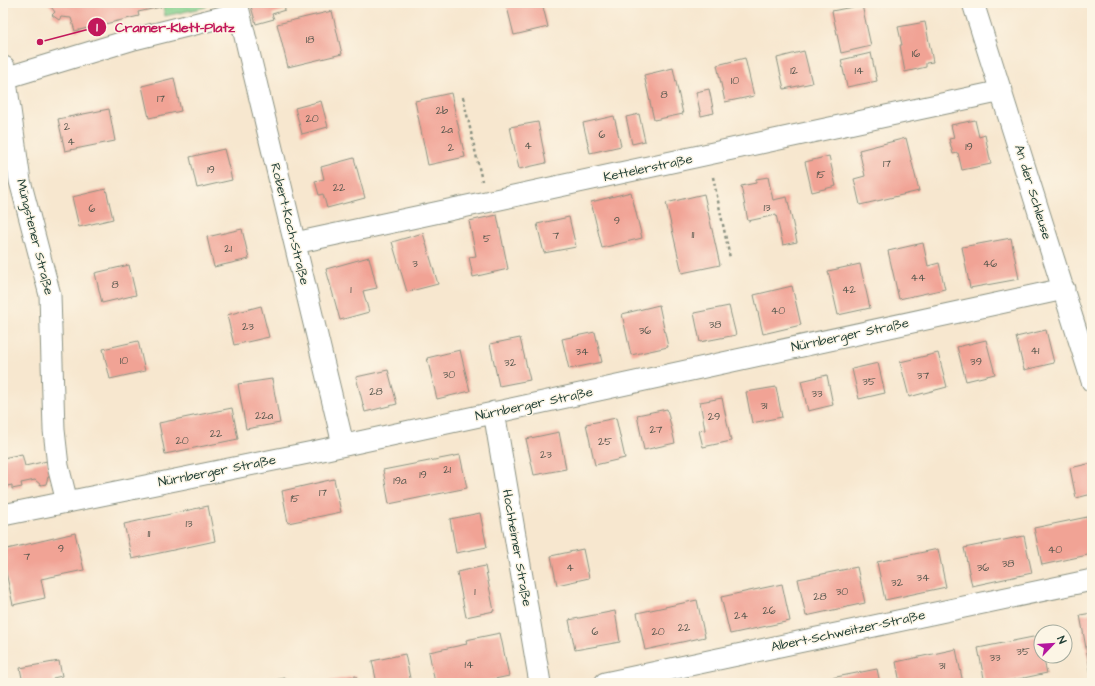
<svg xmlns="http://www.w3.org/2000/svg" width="1095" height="686" font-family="'Architects Daughter',sans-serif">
<rect width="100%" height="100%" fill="#fcf5e5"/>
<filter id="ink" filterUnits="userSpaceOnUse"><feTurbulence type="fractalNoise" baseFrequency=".025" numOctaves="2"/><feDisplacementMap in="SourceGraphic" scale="8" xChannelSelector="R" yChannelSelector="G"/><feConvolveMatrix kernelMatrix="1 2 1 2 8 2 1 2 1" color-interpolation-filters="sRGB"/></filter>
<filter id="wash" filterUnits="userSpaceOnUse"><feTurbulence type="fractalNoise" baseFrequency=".012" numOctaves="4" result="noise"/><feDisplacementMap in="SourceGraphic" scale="16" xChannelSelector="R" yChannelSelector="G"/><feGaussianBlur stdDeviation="0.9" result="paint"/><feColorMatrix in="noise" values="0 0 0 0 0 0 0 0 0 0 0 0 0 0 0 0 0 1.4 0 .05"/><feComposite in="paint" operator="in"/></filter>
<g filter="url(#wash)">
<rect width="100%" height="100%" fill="#f7e7cf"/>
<path fill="#84d08e" stroke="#528661" d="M162,3H209L206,7L165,16Z"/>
<g id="blocks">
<path fill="#f1a395" d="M48,3H160L161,7L138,12L139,16L75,31L71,18L61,17L59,20L52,15L55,12Z
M250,3H284L285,10L272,14L274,19L256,24Z
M506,3H542L548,27L514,35Z
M862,5L871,46L841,53L832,11Z
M332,11L342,54L288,67L277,24Z
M925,22L933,62L926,63V67L905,72L900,45H902L898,27Z
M804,51L812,83L784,89L777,58Z
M871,53L877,81L847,87L841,60Z
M745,58L754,96L725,102L717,65Z
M673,68L683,114L654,120L644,75Z
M174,78L181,111L149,118L142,86Z
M709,89L714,113L701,116L696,92Z
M451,93L465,157L428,165L415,101Z
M321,101L328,127L302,134L295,108Z
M109,109L115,141L65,151L58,119Z
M639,114L645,141L632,144L626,117Z
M614,116L621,146L590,153L583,123Z
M975,120L979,137L985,135L991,164L962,170L958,153L953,154L949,139L954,138L951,125Z
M538,122L546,163L519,169L510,127Z
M906,138L919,191L860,205L854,179L865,176L859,150Z
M224,149L232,180L197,188L190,157Z
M829,156L836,186L812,192L805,162Z
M354,158L365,198L327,208L323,194L319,195L315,181L324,179L321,167Z
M768,177L773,200L787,197L797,242L783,245L776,215L748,221L741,186L756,183V179Z
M106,189L113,219L79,227L72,197Z
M631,192L642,238L602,248L591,202Z
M704,194L720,265L682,273L666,203Z
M497,215L508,269L473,277L469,257L476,256L469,221Z
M569,217L576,247L544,253L537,224Z
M242,229L249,259L214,267L207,237Z
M423,233L438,284L407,292L392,242Z
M1011,238L1019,279L970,288L962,247Z
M923,243L928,266L939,263L945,289L899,299L888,251Z
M369,257L377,288L363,291L369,312L340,320L326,269Z
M860,264L870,308L838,315L828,271Z
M129,265L136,295L102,303L95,273Z
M792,286L801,325L763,334L754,295Z
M659,305L668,347L631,355L622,314Z
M261,306L269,337L234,345L227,315Z
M729,306L736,335L700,342L694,313Z
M1046,330L1054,363L1024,370L1016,337Z
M595,332L602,362L569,369L562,339Z
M520,338L530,380L499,386L490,344Z
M986,340L995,374L966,381L957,347Z
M138,341L145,371L110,379L103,349Z
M460,350L470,391L437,399L427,358Z
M938,353L947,387L909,397L900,362Z
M878,363L885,393L859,399L852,369Z
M388,370L397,404L365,412L356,377Z
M827,375L833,405L808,411L801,381Z
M272,379L280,423L246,429L238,384Z
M3,383L7,405H3Z
M776,387L782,417L752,423L746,392Z
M722,398L731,441L703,447L699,431L705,430L700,402Z
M232,408L238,439L165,454L159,423Z
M667,409L675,443L644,450L637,415Z
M616,418L625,458L595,465L586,424Z
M559,432L566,469L534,475L526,439Z
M22,454L25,466L47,461L51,477H48L46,484L41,485L35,480L21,483L22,487L12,489V485L3,487V458Z
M460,455L467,488L389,504L383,470Z
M1092,463V494L1076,498L1070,468Z
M334,479L341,512L288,523L282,491Z
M208,506L215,541L132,559L124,524Z
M480,513L487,547L456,553L450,519Z
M1092,516V554L1042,565L1034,528Z
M75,533L84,570L41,579L45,598L13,605L3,558V550Z
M1024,536L1032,573L972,586L964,548Z
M583,549L589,578L557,585L551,556Z
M938,549L946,587L885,600L877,562Z
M485,566L494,611L466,617L457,572Z
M857,567L865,603L806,616L798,579Z
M782,584L790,621L730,634L721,597Z
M697,600L705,637L645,650L637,613Z
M615,611L620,642L575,650L569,620Z
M1092,613V675H1091L1080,615Z
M500,633L509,676L476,683H435L429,652L467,644L466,640Z
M1038,636L1041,656H1043L1047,673L1000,683H985L978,648Z
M956,649L963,683H900L896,662Z
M405,654L411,683H377L372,661Z
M59,661L62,676L53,678L54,683H23L20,668Z
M877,669L880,683H817L816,681Z
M356,676L358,683H324V682Z
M285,678L286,683H263V682Z"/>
</g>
</g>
<g filter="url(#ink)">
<use href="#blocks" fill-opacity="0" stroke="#8b9282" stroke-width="1"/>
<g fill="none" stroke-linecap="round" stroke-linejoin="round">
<defs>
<path id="minor" d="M237,3L343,444
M973,3L1092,381
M4,67L20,181L50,295L54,430L58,466L67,502
M5,78L134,39L239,13
M295,243L1002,91
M494,412L540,683
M3,515L313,452L1064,289
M605,683L1092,580"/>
</defs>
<use href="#minor" stroke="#8b9282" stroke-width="23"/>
<path stroke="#8b9282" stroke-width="2.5" stroke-dasharray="3 3" stroke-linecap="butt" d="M463,97L482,181
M713,177L730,258"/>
<use href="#minor" stroke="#fff" stroke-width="21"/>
</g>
</g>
<g text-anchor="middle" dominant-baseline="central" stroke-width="3" stroke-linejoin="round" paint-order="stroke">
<g font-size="11" fill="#54564c">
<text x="310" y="39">18</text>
<text x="916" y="53">16</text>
<text x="794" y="70">12</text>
<text x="859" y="70">14</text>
<text x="735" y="80">10</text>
<text x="664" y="94">8</text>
<text x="161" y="98">17</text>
<text x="442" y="110">2b</text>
<text x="312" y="118">20</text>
<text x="67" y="126">2</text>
<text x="447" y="129">2a</text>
<text x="602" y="134">6</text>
<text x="71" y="141">4</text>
<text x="528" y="145">4</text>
<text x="969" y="146">19</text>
<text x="451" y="147">2</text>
<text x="887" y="163">17</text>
<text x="211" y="169">19</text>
<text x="821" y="174">15</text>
<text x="339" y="187">22</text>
<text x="767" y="207">13</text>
<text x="92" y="208">6</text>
<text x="617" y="220">9</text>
<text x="693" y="234">11</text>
<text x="556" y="235">7</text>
<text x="487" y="238">5</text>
<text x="228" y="248">21</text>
<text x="415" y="263">3</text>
<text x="990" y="263">46</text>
<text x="918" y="277">44</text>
<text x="115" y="284">8</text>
<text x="351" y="289">1</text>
<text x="849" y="289">42</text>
<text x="778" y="310">40</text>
<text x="715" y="324">38</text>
<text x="248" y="326">23</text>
<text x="645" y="330">36</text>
<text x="1035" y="350">41</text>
<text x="582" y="351">34</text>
<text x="124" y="360">10</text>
<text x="976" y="361">39</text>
<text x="510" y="362">32</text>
<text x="449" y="374">30</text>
<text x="923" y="375">37</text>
<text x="869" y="381">35</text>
<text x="376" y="391">28</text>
<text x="817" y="393">33</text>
<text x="764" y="405">31</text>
<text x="264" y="415">22a</text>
<text x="714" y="416">29</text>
<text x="656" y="429">27</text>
<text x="216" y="433">22</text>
<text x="182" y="440">20</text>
<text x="605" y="441">25</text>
<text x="546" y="454">23</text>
<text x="447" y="469">21</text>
<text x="423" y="474">19</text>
<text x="400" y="480">19a</text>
<text x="323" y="492">17</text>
<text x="295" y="498">15</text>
<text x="189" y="523">13</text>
<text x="149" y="533">11</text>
<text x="61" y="548">9</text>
<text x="1055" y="549">40</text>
<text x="27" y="556">7</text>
<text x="1008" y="563">38</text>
<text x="570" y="567">4</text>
<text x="983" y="567">36</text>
<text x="923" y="577">34</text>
<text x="897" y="582">32</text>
<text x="475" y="591">1</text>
<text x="842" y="591">30</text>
<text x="820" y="596">28</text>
<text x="769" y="610">26</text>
<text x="741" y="615">24</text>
<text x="684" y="627">22</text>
<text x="595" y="631">6</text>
<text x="658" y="631">20</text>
<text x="1023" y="651">35</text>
<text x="995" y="657">33</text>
<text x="469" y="664">14</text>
<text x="942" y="665">31</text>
</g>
<g font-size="13" fill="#1f3d34" stroke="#fcf5e5">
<text transform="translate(648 168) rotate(-12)">Kettelerstraße</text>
<text transform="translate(1033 192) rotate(73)">An der Schleuse</text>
<text transform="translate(290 224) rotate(76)">Robert-Koch-Straße</text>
<text transform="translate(35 237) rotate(76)">Müngstener Straße</text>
<text transform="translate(850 335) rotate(-12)">Nürnberger Straße</text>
<text transform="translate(534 404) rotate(-12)">Nürnberger Straße</text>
<text transform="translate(217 471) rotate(-11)">Nürnberger Straße</text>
<text transform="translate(517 548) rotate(80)">Hochheimer Straße</text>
<text transform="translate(848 631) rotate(-12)">Albert-Schweitzer-Straße</text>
</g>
</g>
<path fill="none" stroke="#c2185b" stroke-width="1.5" d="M40 42L97 27"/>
<g fill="#c2185b" stroke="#fcf5e5" stroke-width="1.5">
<circle cx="40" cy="42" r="4"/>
<circle cx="97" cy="27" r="10"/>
</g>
<g font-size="12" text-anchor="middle" font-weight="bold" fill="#fff">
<text x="97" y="31">1</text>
</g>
<g font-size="14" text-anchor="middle" font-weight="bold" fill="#c2185b" stroke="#fcf5e5" stroke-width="3" stroke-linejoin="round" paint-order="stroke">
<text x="175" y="32">Cramer-Klett-Platz</text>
</g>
<rect width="1095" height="686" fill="none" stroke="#fcf5e5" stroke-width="16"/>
<g transform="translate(1053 644) rotate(65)"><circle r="19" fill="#fcf5e5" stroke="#a4ab9e"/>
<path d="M0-3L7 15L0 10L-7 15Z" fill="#b5179e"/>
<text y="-6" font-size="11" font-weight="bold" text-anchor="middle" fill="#1f3d34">N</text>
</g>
</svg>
